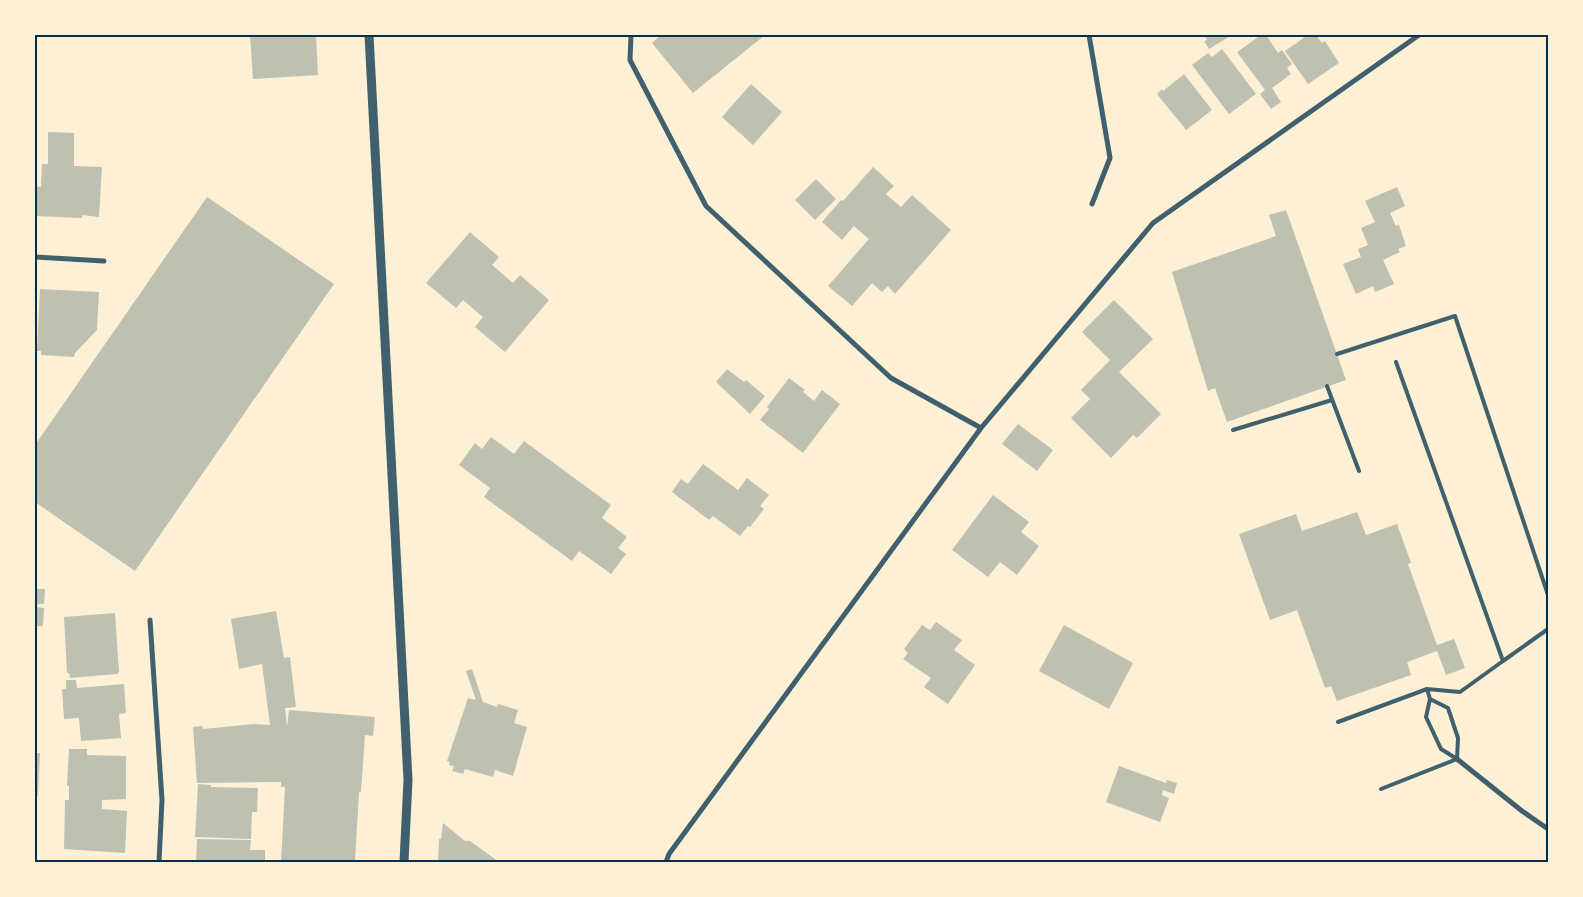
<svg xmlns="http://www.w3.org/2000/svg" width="1583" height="897" font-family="'DM Sans',sans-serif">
<rect width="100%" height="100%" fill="#fdf0d5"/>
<path fill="#bec0b2" d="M250,35H316L318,75L253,79Z
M661,35H765L693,93L652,43Z
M1204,35H1232L1209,49L1204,41L1207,40Z
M1261,35H1266L1278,53L1282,50L1292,64L1287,68L1291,74L1272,88L1281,102L1271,109L1260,94L1265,90L1237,52Z
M1308,35H1316L1322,43L1325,41L1339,63L1308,84L1285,51Z
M1222,49L1256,94L1229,114L1192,65L1208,53L1212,57Z
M1184,74L1212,110L1186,130L1157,94L1162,89L1163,91Z
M751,84L782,112L753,145L722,117Z
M48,132L74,133V166L102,167L99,217L82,215V218L35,216V186L41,187L42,164H48Z
M873,167L894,186L886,194L901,207L912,195L951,230L895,294L888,286L882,292L872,283L852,306L828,286L869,239L854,226L842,240L822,222L841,200L843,201Z
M816,179L836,199L815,220L795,200Z
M1397,187L1405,206L1390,213L1396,226L1399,225L1406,246L1398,249L1400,252L1383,260L1394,284L1375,292L1373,286L1356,294L1343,264L1361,257L1358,249L1368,245L1361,228L1375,222L1365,201Z
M207,197L334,284L135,571L35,502V445Z
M1286,210L1346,380L1227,422L1215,388L1208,391L1172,272L1276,236L1269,215Z
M470,232L499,257L492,265L513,283L520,275L549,300L505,352L475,327L483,317L463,300L456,308L426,283Z
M40,289L99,292L97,330L75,353L74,357L41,355V351H37Z
M1114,300L1153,339L1119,372L1161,414L1137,438L1133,435L1111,458L1071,418L1090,399L1081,390L1110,360L1082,332Z
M727,369L744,382L746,380L765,396L750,414L716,382Z
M789,378L805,390L803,392L814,401L822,390L840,404L803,453L760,420L769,409L767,407Z
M1018,424L1053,450L1037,471L1002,444Z
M491,437L514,454L524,441L611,505L602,518L627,537L618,548L626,554L611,574L579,551L572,561L484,497L490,488L459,465L475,443L482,449Z
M703,464L738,490L747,478L769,495L760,506L764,509L750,527L748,526L740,536L713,516L709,520L672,492L681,479L688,484Z
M993,495L1029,522L1021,532L1039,546L1017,575L1000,562L988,577L952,550Z
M1357,512L1366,535L1397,524L1411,563L1408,564L1437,645L1454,639L1465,668L1446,675L1437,651L1407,662L1411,675L1337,701L1331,686L1325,688L1297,610L1270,620L1239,534L1296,514L1302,531Z
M35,589H45L44,604H35Z
M35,607L44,608L43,626H35Z
M276,611L284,658L290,657L296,707L285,708L287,727L289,710L375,717L373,736L365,735L361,792H359L355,862H281L285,787H281V782L197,783L193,727L202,726L203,729L254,724L270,725L262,664L239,669L231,619Z
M115,613L119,672L117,674L70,678L69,673H67L64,617Z
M936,622L962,640L954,650L975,665L948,704L924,687L931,678L903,659L908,653L904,649L922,625L930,630Z
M1064,625L1133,663L1109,709L1039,671Z
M472,669L483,702L497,707L498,704L518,710L514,723L527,727L513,776L495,770L493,777L465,769L463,774L452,771L454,766L449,765L450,762L447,761L468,698L476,700L466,671Z
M66,680H76L77,688L124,684L126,713L119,714L121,738L81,741L79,718L64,719L62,689H66Z
M69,749H87V755L126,756V799L102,800V809L127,811L125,853L64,849L65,800H69V786H67Z
M35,753H40L38,796H35Z
M1119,766L1166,783L1167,780L1177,783L1174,794L1163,790L1162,795L1169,798L1160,822L1106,802Z
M198,784L211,785V787L258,788L257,812H252L251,839L195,837Z
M443,823L465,841H470L499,862H438L439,839H441Z
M197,839L251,840L250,850H265V862H196Z"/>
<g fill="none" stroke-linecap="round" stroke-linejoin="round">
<path stroke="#3f606c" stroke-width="4" d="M1337,354L1455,316L1548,595
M1396,362L1503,661L1460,692L1427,689
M1327,386L1359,471
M1233,430L1332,400
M1503,661L1548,629
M1430,699L1448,708L1458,738L1457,759
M1338,722L1427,689L1430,699L1426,717L1441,749L1457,759
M1381,789L1457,759"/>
<path stroke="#3f606c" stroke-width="5" d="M631,35L630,60L706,206L891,378L981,428
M1089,35L1110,158L1092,204
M35,257L104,261
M150,620L162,800L159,862
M1457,759L1522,811L1548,829
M666,862L669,854L981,428L1153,223L1419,35"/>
<path stroke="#3f606c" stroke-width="9" d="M369,35L408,780L404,862"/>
</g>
<rect width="1583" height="897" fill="none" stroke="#fdf0d5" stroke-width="72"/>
<rect x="36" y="36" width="1511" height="825" fill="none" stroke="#003049" stroke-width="2"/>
</svg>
